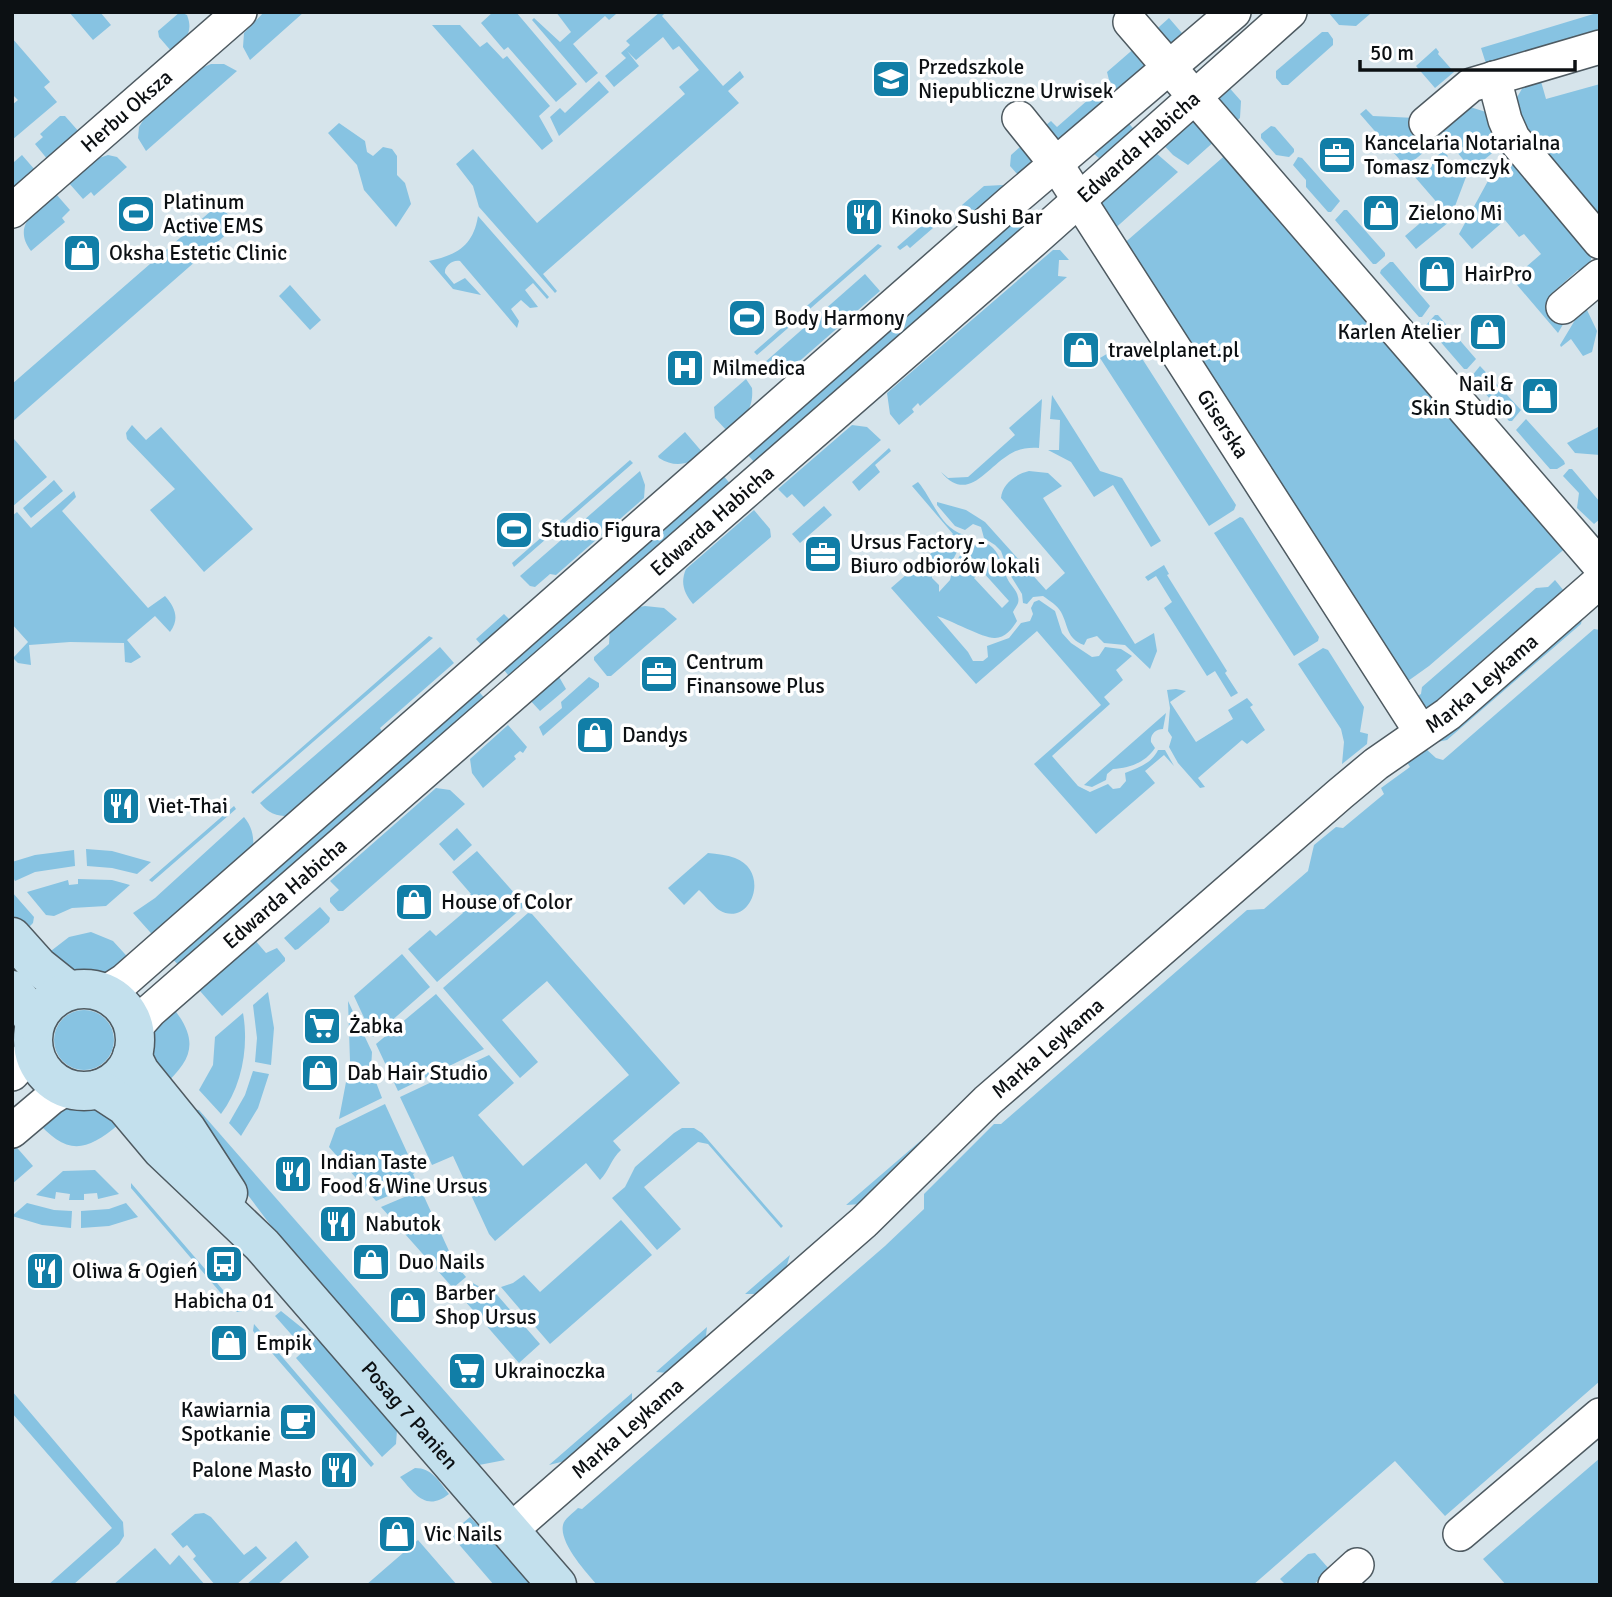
<svg xmlns="http://www.w3.org/2000/svg" width="1612" height="1597" font-family="Signika,sans-serif">
<rect width="100%" height="100%" fill="#d6e4eb"/>
<path fill="#87c3e2" fill-rule="evenodd" d="M69,12H100L111,25L93,40Z
M180,12L187,15C194,33 185,40 172,52L159,37L158,31Z
M264,12H304L250,60L243,47L244,33Z
M493,12H516L577,84L556,102L508,47L504,50L481,23Z
M556,12H615L616,14L609,20L605,16L573,44L598,73L586,83L532,20L534,18L560,42L571,32Z
M660,12H666L662,16L723,86L740,71L744,77L728,91L739,103L543,274L557,291L555,293L479,207L473,186L456,164L473,149L537,223L685,94L679,87L699,70L679,46L673,50L663,37L636,60L627,51L639,66L614,87L605,76L626,58L621,53L630,45L626,41Z
M1328,12H1369L1370,14L1356,26L1339,25Z
M1600,12V37L1488,70L1481,48Z
M1169,18L1188,40L1169,47L1150,35Z
M432,25H460L480,47L487,42L503,59L507,56L550,106L539,116L553,141L542,150Z
M1322,32H1328L1333,39V45L1288,85H1282L1276,78V71Z
M12,38L50,82L44,87L57,102L12,140V105L18,100L12,94Z
M1137,46L1153,65L1123,97L1109,80L1107,72Z
M1436,48L1439,52L1438,54L1454,72L1435,88L1416,66Z
M211,64H224L237,71L146,151L138,138L139,127L147,114L199,69Z
M1540,78L1546,99L1600,84V218L1520,129L1516,99L1523,87Z
M599,81L609,92L559,136L550,117L560,108L565,113Z
M1226,84L1241,101L1240,118L1230,127L1217,99Z
M1091,86L1099,89L1114,105L1063,150L1041,129L1051,121L1057,127L1089,99L1083,93Z
M1467,106L1486,112L1503,144L1472,170L1435,126Z
M1366,109L1373,116L1416,118L1410,125L1421,139L1428,134L1436,142L1406,167L1360,114Z
M1186,114L1217,139L1188,165L1173,155L1158,139Z
M60,116H65L80,133L48,160L35,144L43,137L40,134Z
M1125,119L1138,134L1100,159L1093,153Z
M339,123L365,141L367,152L373,156L383,147L392,149L397,156V175L405,183L411,204L396,227L364,190L357,165L328,133Z
M1271,126L1275,127L1294,149V152L1289,157L1276,155L1261,138V134Z
M1028,140L1037,153L1025,183L1010,166L1011,155Z
M1149,147L1178,172L1111,232L1092,197Z
M1443,151L1448,156L1442,162L1453,176L1460,170L1466,177L1449,222L1416,249L1405,236L1440,206L1414,176Z
M1229,152L1569,545L1429,666L1401,686L1121,246Z
M22,155L35,170L12,191V161L14,162Z
M108,155L117,157L127,167L94,196L91,192L83,199L68,182L96,159Z
M1298,157L1302,158L1340,201L1331,212H1328L1306,187V180L1293,165Z
M1515,159L1592,252L1590,266L1585,277L1578,270L1551,294L1569,314L1558,333L1512,279L1541,254L1524,234L1519,237L1505,220L1472,249L1459,234L1495,168Z
M1003,185L1012,195L968,220L962,213V205L984,186Z
M56,194L70,210L62,218L65,222L31,251C11,224 37,210 56,194Z
M219,204L237,225L12,422V384Z
M1023,208L1036,222L757,465L745,452Z
M1344,210H1347L1385,253V256L1376,264H1373L1335,220Z
M934,215L936,219L930,224L933,228L910,248L907,245L900,250L897,247Z
M478,216L549,297L547,299L533,283L525,290L538,307L530,308L521,300L511,309L519,321L517,328L460,261C453,259 444,266 445,273L454,284L465,278L481,295L453,289L429,261C456,255 473,247 478,216Z
M878,244L882,246L757,355L754,352Z
M1053,250H1060L1069,260H1059L1058,276L1067,277L920,406L918,403L912,409L914,412L899,425L890,414L887,393Z
M1390,262H1393L1430,306L1422,317H1419L1380,273L1381,270Z
M865,274L880,291L787,372C777,374 771,371 764,363Z
M290,285L321,320L310,330L279,296Z
M1587,310L1597,331L1592,352L1583,356L1571,339L1561,347L1560,345L1575,320Z
M1435,315H1438L1476,359L1467,369H1464L1426,325Z
M1125,343L1130,344L1138,358L1143,360L1236,505L1234,510L1209,526L1100,358Z
M1480,366L1521,410L1512,421H1509L1471,377Z
M746,379L752,388C754,410 743,419 728,432L715,418L714,407Z
M1052,395L1100,471L1122,478L1161,541L1151,547L1113,485L1094,497L1071,462L1048,450H1059L1060,420L1050,419Z
M1042,399L1039,448C1028,447 1016,449 1007,456C985,470 967,503 941,472L948,478L968,477L1015,435L1009,428Z
M1526,419L1564,461L1565,464L1557,469H1550L1516,430Z
M132,425L146,440L161,427L253,529L204,572L150,510L175,489L127,439L126,433Z
M852,425L867,427L881,440L804,507L792,494L787,498L778,489Z
M1600,426V455L1575,453L1567,443Z
M685,432L703,453C689,465 675,468 659,458L658,456Z
M14,439L47,477L12,507V441Z
M889,448L891,451L875,465L880,472L859,491L852,482Z
M630,460L633,463L514,567L512,563Z
M1569,469H1572L1600,502V519L1594,524L1577,508L1579,493L1563,476Z
M640,471L645,485L644,498L556,575L550,574L535,587L530,586L520,576Z
M1029,471L1048,473L1062,486L1043,498L1135,644L1154,633L1157,651L1150,669L1125,645L1104,643L1097,636L1087,639L1084,645C1066,638 1069,627 1061,612C1057,605 1050,601 1043,596L1033,597L1027,604L1023,603L1022,594L1009,573L1001,551L995,545L984,538L981,527L973,524L965,530L955,526L937,505V502L966,510L985,522L1046,590L1065,573L1001,498C1002,484 1016,474 1029,471Z
M721,473L733,487L512,680L500,665Z
M54,480L63,491L31,518L23,508Z
M918,482C933,499 939,527 964,535L966,541L958,550L949,567L939,565L932,571V578L939,585V592L950,580C954,565 960,547 978,544C984,543 987,542 993,548C1001,556 1002,568 1007,578C1010,585 1017,590 1018,597C1020,604 1015,607 1013,612L1017,621C1012,629 1005,638 995,638C985,639 950,620 937,616L968,652L973,661H983L988,657L987,646L1009,638L1021,623L1030,621L1033,614L1031,608L1034,602L1039,600L1055,611L1062,633L1071,643L1092,657L1099,656L1105,647L1121,649L1132,656L1116,670L1123,680L1104,697L1110,704L1052,756L1078,786L1090,792L1108,784L1113,789L1120,788L1126,781L1125,773C1139,767 1151,764 1158,750H1165L1174,766L1164,755L1145,771L1155,783L1096,834L1034,764L1101,705L1037,631L976,684L891,588L953,534L912,486ZM982,571L1009,601L1002,608L974,578Z
M74,491L76,497L62,511L148,608L165,596C175,607 180,619 170,632L155,616L127,640L141,657L131,663L125,662L124,643L70,642L29,645L31,665L18,663L13,658L28,642L12,624V516L17,512L31,528Z
M824,506L832,515L800,543L792,534Z
M754,510L770,529L771,537L693,604C684,593 680,583 686,569Z
M1240,517L1243,518L1319,637L1318,641L1294,656L1214,533Z
M1164,565L1169,574L1167,575L1227,671L1225,673L1238,693L1231,697L1215,671L1207,676L1164,608L1172,602L1156,576L1148,581L1145,577Z
M1555,580L1569,597L1434,709H1425L1410,700L1421,694L1422,687L1536,588L1548,587Z
M645,606L664,608L677,619L611,676H607L594,660V657L609,644L610,629L634,608Z
M1583,613L1581,624L1447,740L1437,742Z
M504,614L511,621L482,646L476,639Z
M1594,629L1600,630V1381L1445,1516L1395,1461L1253,1585H597C586,1572 559,1543 563,1525C564,1519 573,1513 578,1508L582,1509L885,1246L924,1209V1194L994,1124H1001L1247,910L1264,909L1308,871L1314,845L1336,827L1343,828L1384,794L1381,788L1410,767L1405,759L1426,749L1436,758L1443,760Z
M429,636L433,638L253,794L251,792Z
M440,647L454,663L380,728L383,733L295,816C279,817 270,815 260,803Z
M1323,648L1328,650L1364,707L1360,732L1368,734L1367,744L1342,764L1344,742L1341,729L1298,664Z
M558,675L566,689L540,711L529,699Z
M589,677L599,683V687L543,736L539,727L562,708L561,702Z
M475,687L487,701L182,969L169,955Z
M1176,689L1186,691L1170,702L1196,742L1233,719L1228,710L1247,698L1253,705L1250,707L1265,730L1247,744L1242,740L1198,778L1205,787L1200,788L1178,763L1169,747L1172,737L1168,731L1170,708L1167,690Z
M1166,713L1163,729C1156,729 1150,734 1151,742L1155,748C1145,763 1129,768 1113,769L1107,774L1106,780L1092,787L1084,785Z
M508,725L527,747L523,753L520,751L514,756L516,759L483,788L472,773L470,759Z
M436,788L450,790L465,804L343,911H338L330,902V898L339,890L330,881Z
M234,806L236,809L152,882L149,880Z
M244,817C254,829 254,840 253,855L158,941L133,913L155,898Z
M457,828L472,845L454,861L439,844Z
M86,849L112,851L151,862L137,874L112,868L87,866Z
M74,850L75,866L35,872L15,881L12,875V862L35,855Z
M477,851L523,903L522,908L437,982L408,949L430,930L436,936L463,913L457,906L471,894L452,872Z
M708,853C717,854 727,855 735,858C772,872 750,929 719,910C712,905 706,896 699,890L684,905L668,888Z
M78,879L112,880L130,885L106,906L72,908L54,916L46,915L27,892L68,880L69,885L78,884Z
M12,892L34,917L33,923L26,930L12,914Z
M320,907L330,918L329,922L298,949L295,950L284,938Z
M528,913L532,914L680,1083L613,1141L621,1150C611,1159 609,1171 600,1180L586,1163L495,1241L489,1234L453,1156L432,1165L400,1097L489,1055L514,1083L478,1115L523,1166L629,1075L547,981L502,1020L538,1062L520,1078L443,988Z
M91,932L113,941L135,965C127,968 118,974 109,976C86,982 64,966 47,954L69,937Z
M254,939L266,953L277,948L285,958V961L222,1016L193,983Z
M402,954L430,987L373,1037L354,996Z
M268,992L274,1028L271,1065L255,1062L257,1038L253,1005Z
M436,994L484,1049L398,1091L376,1044Z
M348,1001L372,1052L371,1069L382,1098L339,1119L350,1061Z
M170,1004C199,1039 195,1058 162,1087C141,1043 143,1044 170,1004Z
M54 1040a30 30 0 1 1 60 0a30 30 0 1 1-60 0Z
M243,1013C249,1047 242,1086 221,1114L199,1090L213,1065L215,1037Z
M253,1071L269,1074L258,1108L241,1136L229,1123L245,1095Z
M66,1103L93,1107L119,1124C83,1155 65,1154 34,1118Z
M385,1104L416,1172L413,1174L417,1184L376,1201L329,1147L336,1128Z
M186,1109L199,1110L505,1460L479,1465L275,1231L204,1137Z
M682,1128H694L702,1133L783,1226L781,1228L708,1144L698,1142L644,1187L681,1229L657,1250L612,1198L625,1187L635,1167L674,1133Z
M925,1137L928,1140L861,1204L846,1205Z
M12,1142L33,1166L12,1184Z
M95,1170L119,1194L98,1199L97,1193L84,1194V1200H69L70,1194L56,1192L55,1199L36,1195L63,1171Z
M131,1183L242,1312H237L131,1188Z
M421,1190L455,1264L466,1277L453,1288L381,1207Z
M27,1203L54,1210L72,1211L71,1228L42,1225L12,1216Z
M126,1203L138,1217L109,1226L81,1228V1211L109,1209Z
M621,1220L652,1255L550,1344L501,1287L513,1283L524,1275L540,1292Z
M790,1255L784,1275L762,1294H745Z
M471,1282L480,1287L492,1289L540,1344L519,1363L458,1293Z
M281,1311L332,1352L397,1430L396,1444L382,1457L296,1358L305,1350L275,1316Z
M254,1324L374,1464L371,1467L253,1331Z
M707,1327L705,1344L668,1373L656,1372Z
M12,1391L123,1522L124,1536L119,1544L73,1585H48L112,1528L12,1413Z
M632,1393V1403L573,1459L549,1465Z
M1600,1458V1585H1506L1483,1559Z
M415,1468C432,1468 439,1481 449,1494C426,1512 415,1494 400,1477Z
M204,1513L211,1517L244,1555L256,1546L267,1558L236,1585H215L193,1559L196,1556L187,1545L183,1548L171,1534L195,1514Z
M470,1517L536,1585H494L450,1534Z
M418,1540L457,1585H366Z
M296,1541L309,1557L277,1585H246Z
M155,1548L170,1565L179,1555L205,1585H113Z
M1315,1553L1330,1570L1313,1585H1286L1280,1579L1308,1554Z"/>
<g fill="none" stroke-linecap="round" stroke-linejoin="round">
<defs>
<g id="street">
<path d="M1130,22L1600,566"/>
<path d="M1494,78L1505,120L1513,138L1600,242"/>
<path id="s1" d="M1019,118L1056,164L1421,732"/>
<path d="M1426,123L1471,85L1600,47"/>
<path id="s2" d="M12,211L240,12"/>
<path d="M1563,307L1600,276"/>
<path d="M105,993L125,980L1011,202L1234,12"/>
<path id="s3" d="M134,1029L150,1011L1034,240L1290,12"/>
<path d="M12,1074L34,1050"/>
<path d="M12,1131L51,1098L67,1088"/>
<path id="s4" d="M510,1531L864,1222L987,1101L1340,794L1376,764L1448,714L1600,581"/>
<path d="M1460,1534L1600,1415"/>
<path d="M1335,1585L1357,1565"/>
</g>
<g id="secondary">
<path d="M12,937L38,966L68,990"/>
<circle cx="84" cy="1040" r="51"/>
<path d="M12,990L26,1007L35,1023"/>
<path d="M132,1056L140,1072L187,1130L228,1193"/>
<path id="s5" d="M99,1089L125,1106L162,1150L262,1245L557,1585"/>
</g>
</defs>
<use href="#street" stroke="#4e5a61" stroke-width="36"/>
<use href="#secondary" stroke="#4e5a61" stroke-width="41"/>
<use href="#street" stroke="#fff" stroke-width="33"/>
<use href="#secondary" stroke="#c3e0ed" stroke-width="38"/>
</g>
<defs>
<symbol id="school-square" viewBox="-11 -11 22 22"><rect x="-9" y="-9" width="18" height="18" rx="4" fill="#117ea7" stroke="#fff"/><path d="M0-5L7-2L0 1L-7-2ZM-4 1L0 2.5L4 1V4Q0 6-4 4Z" fill="#fff"/></symbol>
<symbol id="office-square" viewBox="-11 -11 22 22"><rect x="-9" y="-9" width="18" height="18" rx="4" fill="#117ea7" stroke="#fff"/><path d="M-6-3h4V-5.5h4V-3h4V5H-6ZM-1-4.5V-3h2v-1.5ZM-6 0V1H6V0Z" fill="#fff"/></symbol>
<symbol id="shop-square" viewBox="-11 -11 22 22"><rect x="-9" y="-9" width="18" height="18" rx="4" fill="#117ea7" stroke="#fff"/><path d="M-5-2.5h2.3a2.7 3.5 0 0 1 5.4 0H5L5.5 6h-11ZM-1.5-2.5h3a1.5 2.3 0 0 0-3 0Z" fill="#fff"/></symbol>
<symbol id="stadium-square" viewBox="-11 -11 22 22"><rect x="-9" y="-9" width="18" height="18" rx="4" fill="#117ea7" stroke="#fff"/><path d="M0-5a6.5 5 0 1 0 0 10a6.5 5 0 1 0 0-10ZM-3.5-1.8h7v3.6h-7Z" fill="#fff"/></symbol>
<symbol id="restaurant-square" viewBox="-11 -11 22 22"><rect x="-9" y="-9" width="18" height="18" rx="4" fill="#117ea7" stroke="#fff"/><path d="M-5-6h1v4h1v-4h1v4h1v-4h1v5L-1.5 .5V6h-2V.5L-5-1ZM5-6V6H3V1.5H1.5Q1.5-4 5-6Z" fill="#fff"/></symbol>
<symbol id="hospital-square" viewBox="-11 -11 22 22"><rect x="-9" y="-9" width="18" height="18" rx="4" fill="#117ea7" stroke="#fff"/><path d="M-5-5h3v3.5h4V-5h3V5h-3V1.5h-4V5h-3Z" fill="#fff"/></symbol>
<symbol id="supermarket-square" viewBox="-11 -11 22 22"><rect x="-9" y="-9" width="18" height="18" rx="4" fill="#117ea7" stroke="#fff"/><path d="M-6-5.5h2.5l.6 2H6L4.5 2H-2.5L-4.4-4H-6ZM-1.5 3.2a1.3 1.3 0 1 0 .1 0ZM3 3.2a1.3 1.3 0 1 0 .1 0Z" fill="#fff"/></symbol>
<symbol id="bus-square" viewBox="-11 -11 22 22"><rect x="-9" y="-9" width="18" height="18" rx="4" fill="#117ea7" stroke="#fff"/><path d="M-5-6H5V4H4V6H2V4H-2V6H-4V4H-5ZM-3.5-4V0h7V-4ZM-3.5 1.2v1.5H-2V1.2ZM2 1.2v1.5H3.5V1.2Z" fill="#fff"/></symbol>
<symbol id="cafe-square" viewBox="-11 -11 22 22"><rect x="-9" y="-9" width="18" height="18" rx="4" fill="#117ea7" stroke="#fff"/><path d="M-5.5-4.5H6V0H3Q3 3.5 0 3.5H-2.5Q-5.5 3.5-5.5 0ZM3-3.2v2h1.7v-2ZM-6 4.5H4V6H-6Z" fill="#fff"/></symbol>
</defs>
<g fill-rule="evenodd">
<use href="#school-square" x="869" y="57" width="44" height="44"/>
<use href="#office-square" x="1315" y="133" width="44" height="44"/>
<use href="#shop-square" x="1359" y="191" width="44" height="44"/>
<use href="#stadium-square" x="114" y="192" width="44" height="44"/>
<use href="#restaurant-square" x="842" y="195" width="44" height="44"/>
<use href="#shop-square" x="60" y="231" width="44" height="44"/>
<use href="#shop-square" x="1415" y="252" width="44" height="44"/>
<use href="#stadium-square" x="725" y="296" width="44" height="44"/>
<use href="#shop-square" x="1466" y="310" width="44" height="44"/>
<use href="#shop-square" x="1059" y="328" width="44" height="44"/>
<use href="#hospital-square" x="663" y="346" width="44" height="44"/>
<use href="#shop-square" x="1518" y="374" width="44" height="44"/>
<use href="#stadium-square" x="492" y="508" width="44" height="44"/>
<use href="#office-square" x="801" y="532" width="44" height="44"/>
<use href="#office-square" x="637" y="652" width="44" height="44"/>
<use href="#shop-square" x="573" y="713" width="44" height="44"/>
<use href="#restaurant-square" x="99" y="784" width="44" height="44"/>
<use href="#shop-square" x="392" y="880" width="44" height="44"/>
<use href="#supermarket-square" x="300" y="1004" width="44" height="44"/>
<use href="#shop-square" x="298" y="1051" width="44" height="44"/>
<use href="#restaurant-square" x="271" y="1152" width="44" height="44"/>
<use href="#restaurant-square" x="316" y="1202" width="44" height="44"/>
<use href="#shop-square" x="349" y="1240" width="44" height="44"/>
<use href="#bus-square" x="202" y="1242" width="44" height="44"/>
<use href="#restaurant-square" x="23" y="1249" width="44" height="44"/>
<use href="#shop-square" x="386" y="1283" width="44" height="44"/>
<use href="#shop-square" x="207" y="1321" width="44" height="44"/>
<use href="#supermarket-square" x="445" y="1349" width="44" height="44"/>
<use href="#cafe-square" x="276" y="1400" width="44" height="44"/>
<use href="#restaurant-square" x="317" y="1448" width="44" height="44"/>
<use href="#shop-square" x="375" y="1512" width="44" height="44"/>
</g>
<g text-anchor="middle" dominant-baseline="central" stroke-width="7" stroke-linejoin="round" paint-order="stroke">
<g font-size="21" fill="#0c1013" stroke="#fff" text-anchor="start">
<text x="918" y="67">Przedszkole<tspan x="918" dy="24">Niepubliczne Urwisek</tspan></text>
<text x="1364" y="143">Kancelaria Notarialna<tspan x="1364" dy="24">Tomasz Tomczyk</tspan></text>
<text x="163" y="202">Platinum<tspan x="163" dy="24">Active EMS</tspan></text>
<text x="1408" y="213">Zielono Mi</text>
<text x="891" y="217">Kinoko Sushi Bar</text>
<text x="109" y="253">Oksha Estetic Clinic</text>
<text x="1464" y="274">HairPro</text>
<text x="774" y="318">Body Harmony</text>
<text x="1461" y="332" text-anchor="end">Karlen Atelier</text>
<text x="1108" y="350">travelplanet.pl</text>
<text x="712" y="368">Milmedica</text>
<text x="1513" y="384" text-anchor="end">Nail &amp;<tspan x="1513" dy="24">Skin Studio</tspan></text>
<text x="541" y="530">Studio Figura</text>
<text x="850" y="542">Ursus Factory -<tspan x="850" dy="24">Biuro odbiorów lokali</tspan></text>
<text x="686" y="662">Centrum<tspan x="686" dy="24">Finansowe Plus</tspan></text>
<text x="622" y="735">Dandys</text>
<text x="148" y="806">Viet-Thai</text>
<text x="441" y="902">House of Color</text>
<text x="349" y="1026">Żabka</text>
<text x="347" y="1073">Dab Hair Studio</text>
<text x="320" y="1162">Indian Taste<tspan x="320" dy="24">Food &amp; Wine Ursus</tspan></text>
<text x="365" y="1224">Nabutok</text>
<text x="398" y="1262">Duo Nails</text>
<text x="72" y="1271">Oliwa &amp; Ogień</text>
<text x="435" y="1293">Barber<tspan x="435" dy="24">Shop Ursus</tspan></text>
<text x="224" y="1301" text-anchor="middle">Habicha 01</text>
<text x="256" y="1343">Empik</text>
<text x="494" y="1371">Ukrainoczka</text>
<text x="271" y="1410" text-anchor="end">Kawiarnia<tspan x="271" dy="24">Spotkanie</tspan></text>
<text x="312" y="1470" text-anchor="end">Palone Masło</text>
<text x="424" y="1534">Vic Nails</text>
</g>
<g font-size="21" fill="#0c1013" stroke="#fff">
<text stroke="none"><textPath href="#s2" startOffset="152">Herbu Oksza</textPath></text>
<text stroke="none"><textPath href="#s3" startOffset="1337">Edwarda Habicha</textPath></text>
<text stroke="none"><textPath href="#s1" startOffset="368">Giserska</textPath></text>
<text stroke="none"><textPath href="#s3" startOffset="770">Edwarda Habicha</textPath></text>
<text stroke="none"><textPath href="#s4" startOffset="1290">Marka Leykama</textPath></text>
<text stroke="none"><textPath href="#s3" startOffset="203">Edwarda Habicha</textPath></text>
<text stroke="none"><textPath href="#s4" startOffset="723">Marka Leykama</textPath></text>
<text stroke="none"><textPath href="#s5" startOffset="452">Posag 7 Panien</textPath></text>
<text stroke="none"><textPath href="#s4" startOffset="156">Marka Leykama</textPath></text>
</g>
</g>
<rect width="1612" height="1597" fill="none" stroke="#0c1013" stroke-width="28"/>
<path d="M1360 60v10h215v-10" fill="none" stroke="#0c1013" stroke-width="3.5"/>
<text x="1370" y="60" font-size="21" fill="#0c1013" stroke="#ffffff" stroke-width="5" paint-order="stroke">50 m</text>
</svg>
